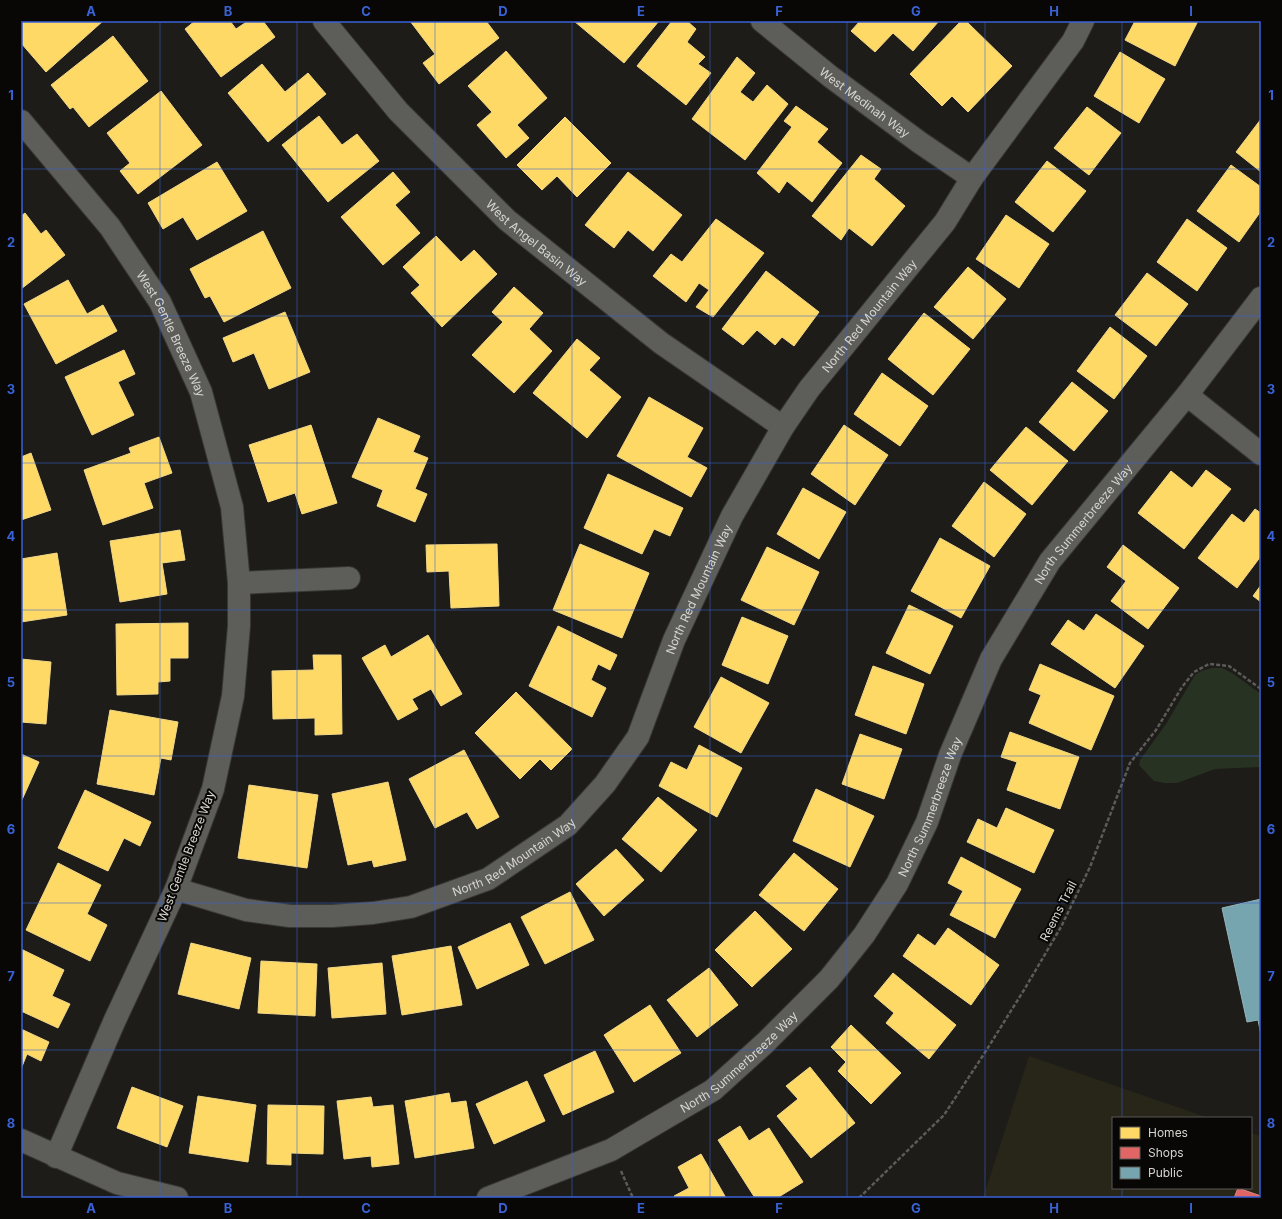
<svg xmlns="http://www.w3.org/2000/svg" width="1282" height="1219" font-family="Inter,sans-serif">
<rect width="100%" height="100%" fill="#1d1c18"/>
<path fill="#282519" d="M1029,1056L1209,1118H1113V1188H1251V1133L1261,1136V1198H983Z"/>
<path fill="#283223" d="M1212,668H1222L1232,673L1261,694V767L1215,769L1177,783H1165L1154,781L1139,765L1140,760L1166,724L1195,675L1201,671Z"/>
<path fill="#ffd966" stroke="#f2d886" d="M21,21H103L46,72L21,43Z
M195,21H230L236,29L248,21H263L275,37L221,77L185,29Z
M410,21H486L499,38L439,84L423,63L435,54Z
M574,21H659L624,63Z
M672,21H687L696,29L687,42L705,57L698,64L711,73L686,105L637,66Z
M860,21H939L913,51L893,33L875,52L851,31Z
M961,21H966L1012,66L968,112L952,96L942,106L910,74Z
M1135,21H1198L1175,66L1125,40Z
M113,36L148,81L89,127L73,107L70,109L51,85Z
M506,51L547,98L517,125L529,138L506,158L477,125L492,112L468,86Z
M1120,52L1165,79L1139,123L1094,96Z
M737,57L755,73L740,92L753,102L767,85L788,104L745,160L692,119Z
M262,64L285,92L308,73L326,94L268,142L228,93Z
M161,91L202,145L138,194L120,171L130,163L107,133Z
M796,106L828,129L817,142L842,163L812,202L787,181L779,193L757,173L792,127L784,121Z
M1087,107L1121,133L1089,175L1054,148Z
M319,116L342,145L357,134L379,161L328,202L282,145Z
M565,117L611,163L577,197L557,176L542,190L517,165Z
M1261,119V172L1236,152Z
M861,155L881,169L874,179L905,206L872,246L849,228L841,240L812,216Z
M1047,161L1086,191L1053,232L1015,202Z
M217,162L247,211L197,240L183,217L163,229L148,203Z
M1231,165L1261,187V211L1239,242L1197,211Z
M393,172L410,192L395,205L420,233L383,265L341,217Z
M628,172L682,215L653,251L628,230L614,248L585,225Z
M25,213L41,234L46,230L65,255L21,289V216Z
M1006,215L1049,244L1019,288L976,259Z
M716,219L764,253L713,317L696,307L709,290L699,283L686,302L653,276L671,254L682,262Z
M1187,219L1227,248L1197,291L1157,262Z
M263,231L291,288L224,322L210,296L205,298L190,269Z
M436,236L461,262L474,250L497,274L442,327L411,293L420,285L403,267Z
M968,267L1006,299L973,339L934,307Z
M766,271L819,312L794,346L782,337L775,345L757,330L743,345L722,329Z
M1147,273L1188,304L1156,346L1115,315Z
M68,280L87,314L103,305L117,331L56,364L24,304Z
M514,287L543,313L529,329L552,351L514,393L472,355L503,322L492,312Z
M285,312L310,372L269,389L254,353L233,362L223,338Z
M924,313L970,349L933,395L888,359Z
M1110,327L1147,356L1114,399L1077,371Z
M577,339L600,358L589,370L621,397L587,438L533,393Z
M124,350L135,374L118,382L134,415L92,435L65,377Z
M882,373L928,406L900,446L854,414Z
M1072,382L1108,411L1074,451L1039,422Z
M649,397L703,428L687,457L707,468L691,497L617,456Z
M378,418L420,436L413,452L428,458L415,489L427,494L415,522L377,506L383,490L352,477Z
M311,425L337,503L302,514L295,493L268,502L249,445Z
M844,425L888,455L855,505L811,474Z
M1026,427L1068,461L1032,505L990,470Z
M159,437L172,473L144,483L153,508L103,525L84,470L131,453L129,448Z
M31,453L51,510L21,520V457Z
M1206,470L1231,489L1184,549L1138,513L1171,471L1192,488Z
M608,474L683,508L670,536L654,529L642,554L584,528Z
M984,482L1026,514L994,557L952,526Z
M803,488L846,512L819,559L777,534Z
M1255,509L1261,513V556L1237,588L1198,558L1232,514L1244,523Z
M180,530L185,560L162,563L167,594L120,602L110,541Z
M940,538L990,566L961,618L911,591Z
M497,544L499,606L451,608L449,571L427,572L426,545Z
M580,544L649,573L622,638L553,610Z
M1123,545L1179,588L1148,629L1111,601L1126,581L1107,567Z
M767,547L819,572L794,625L741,600Z
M57,553L67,615L21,622V559Z
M1261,585V602L1253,596Z
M909,605L953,626L930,674L886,653Z
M1096,614L1144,646L1115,688L1051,644L1068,620L1084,631Z
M742,617L788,636L768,684L722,665Z
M188,623V658H170V681L158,682V694L117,695L116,624Z
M558,626L617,655L610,670L598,664L591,680L606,688L592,717L529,686Z
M428,635L462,694L441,706L431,689L412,699L418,709L398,720L362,658L385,645L391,657Z
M313,655H341L342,734L315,735V718L273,719L272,671L314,670Z
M21,659L51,662L46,724L21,722Z
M1040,664L1114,696L1091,750L1029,723L1041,695L1029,690Z
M873,666L924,684L906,734L855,715Z
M721,677L769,703L741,753L694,727Z
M516,692L572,749L551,770L540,759L520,779L475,733Z
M110,710L178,722L171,760L161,758L154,795L97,784Z
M1010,732L1079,757L1060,809L1007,790L1017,762L1001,757Z
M860,734L902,749L884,799L842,784Z
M699,745L742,768L717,817L659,786L671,762L687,770Z
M464,750L499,817L477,829L467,812L435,828L409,779Z
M21,754L39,762L21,802Z
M388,782L406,860L374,867L372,860L348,865L332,794Z
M249,785L318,795L307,868L238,858Z
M816,789L874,816L850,867L793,841Z
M85,790L151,822L140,846L124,838L108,871L58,848Z
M658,797L697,830L661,872L622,839Z
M1006,808L1054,830L1034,873L967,842L978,819L997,828Z
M616,849L644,880L604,916L576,884Z
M794,853L838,889L804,931L759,895Z
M961,857L1021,889L995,938L950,915L963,891L948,883Z
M58,863L101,885L87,914L107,925L90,961L26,930Z
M570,892L594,940L545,964L521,917Z
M755,911L792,949L752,987L715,950Z
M510,923L529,965L477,989L458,947Z
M948,928L999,965L971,1005L903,956L918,934L935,946Z
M191,943L251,958L239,1009L178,994Z
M451,946L462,1005L402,1015L392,956Z
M21,949L64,970L52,996L70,1004L58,1028L21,1011Z
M261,961L317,964L315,1016L258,1013Z
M382,963L386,1014L332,1018L328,968Z
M709,968L738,1005L697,1037L667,1000Z
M893,973L956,1025L929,1059L886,1023L894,1013L874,996Z
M650,1005L681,1053L634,1082L604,1035Z
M851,1025L901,1073L871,1104L838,1071L846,1062L831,1047Z
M21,1029L49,1042L41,1061L27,1054L21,1069Z
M595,1051L614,1092L563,1115L544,1075Z
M810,1067L855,1123L811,1158L777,1116L798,1099L786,1086Z
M527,1081L545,1121L494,1144L476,1104Z
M132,1087L183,1106L167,1147L117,1128Z
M449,1093L451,1103L466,1101L474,1148L415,1158L405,1101Z
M198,1096L256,1105L248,1162L189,1153Z
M371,1097L373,1107L393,1105L399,1164L372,1167L371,1156L344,1159L337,1101Z
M268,1105L324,1106L323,1154L291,1153V1165L267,1164Z
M740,1126L749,1141L769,1128L803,1182L777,1198H755L718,1140Z
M701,1154L726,1198H675L674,1196L689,1188L678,1167Z"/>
<path fill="#e06666" stroke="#dd8786" d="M1238,1188L1261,1196V1198H1234Z"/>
<path fill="#76a5af" stroke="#92b3b9" d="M1261,899V1035L1258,1020L1247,1022L1222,908Z"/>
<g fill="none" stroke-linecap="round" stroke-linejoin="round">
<defs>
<g id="street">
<path id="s1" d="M324,21L398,111L507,220L661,343L783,427"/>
<path id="s2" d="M762,21L831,77L919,142L972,178"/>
<path id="s3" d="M21,121L110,227L160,302L201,392L232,507L239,583V626L233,696L213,789L176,889L114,1022L56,1157"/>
<path d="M1187,395L1261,454"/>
<path d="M239,583L349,578"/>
<path id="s4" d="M176,889L246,910L290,916H332L373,913L411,907L488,879L568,825L605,784L638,737L674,640L732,516L783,427L809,389L945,222L972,178L1073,41L1083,21"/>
<path d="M21,1140L117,1183L177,1198"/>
<path id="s5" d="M488,1198L611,1150L713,1090L765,1043L829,979L864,935L897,884L927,822L950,755L991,659L1050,561L1187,395L1261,298"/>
</g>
</defs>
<use href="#street" stroke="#383735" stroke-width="24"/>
<path stroke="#5b5b58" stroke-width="2.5" stroke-dasharray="4 2" stroke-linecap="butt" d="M621,1171L633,1198
M859,1198L944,1115L984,1054L1024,990L1061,927L1090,867L1130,763L1156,730L1182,687L1194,672L1209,664L1229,666L1261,689"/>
<use href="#street" stroke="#5d5d59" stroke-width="22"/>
</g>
<path fill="none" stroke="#3962d7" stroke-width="1" stroke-opacity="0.55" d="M160,21V1198M297,21V1198M435,21V1198M572,21V1198M710,21V1198M847,21V1198M985,21V1198M1122,21V1118M21,169H1261M21,316H1261M21,463H1261M21,610H1261M21,756H1261M21,903H1261M21,1050H1261M1122,1188V1198"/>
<g text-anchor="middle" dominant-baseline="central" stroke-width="4" stroke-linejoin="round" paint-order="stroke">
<g font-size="12" fill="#d5d4cf" stroke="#080705">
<text stroke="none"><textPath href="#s2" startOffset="131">West Medinah Way</textPath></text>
<text stroke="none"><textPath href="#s1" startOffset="308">West Angel Basin Way</textPath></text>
<text stroke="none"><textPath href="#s4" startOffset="1014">North Red Mountain Way</textPath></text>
<text stroke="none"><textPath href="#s3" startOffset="262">West Gentle Breeze Way</textPath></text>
<text stroke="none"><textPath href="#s5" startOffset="936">North Summerbreeze Way</textPath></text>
<text stroke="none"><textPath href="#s4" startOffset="690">North Red Mountain Way</textPath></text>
<text stroke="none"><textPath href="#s5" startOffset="612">North Summerbreeze Way</textPath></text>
<text stroke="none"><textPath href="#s4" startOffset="354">North Red Mountain Way</textPath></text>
<text transform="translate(186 856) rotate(-69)">West Gentle Breeze Way</text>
<text transform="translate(1058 911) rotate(-63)">Reems Trail</text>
<text stroke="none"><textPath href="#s5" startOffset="288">North Summerbreeze Way</textPath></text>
</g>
</g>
<rect width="1282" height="1219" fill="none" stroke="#080705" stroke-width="44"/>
<rect x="1112" y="1117" width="140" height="72" fill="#080705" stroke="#5a5956"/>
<rect x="1120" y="1127" width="20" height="12" fill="#ffd966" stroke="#5a5956"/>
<text x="1148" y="1137" font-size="12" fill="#d5d4cf">Homes</text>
<rect x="1120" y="1147" width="20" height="12" fill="#e06666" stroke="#5a5956"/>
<text x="1148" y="1157" font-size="12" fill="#d5d4cf">Shops</text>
<rect x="1120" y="1167" width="20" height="12" fill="#76a5af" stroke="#5a5956"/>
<text x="1148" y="1177" font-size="12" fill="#d5d4cf">Public</text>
<rect x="22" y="22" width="1238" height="1175" fill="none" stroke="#3962d7" stroke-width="1.5"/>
<g font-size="13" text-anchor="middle" font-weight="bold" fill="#3962d7">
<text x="91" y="16">A</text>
<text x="228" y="16">B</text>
<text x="366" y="16">C</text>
<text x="503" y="16">D</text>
<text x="641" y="16">E</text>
<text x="779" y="16">F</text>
<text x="916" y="16">G</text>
<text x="1054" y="16">H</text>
<text x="1191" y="16">I</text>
<text x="11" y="100">1</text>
<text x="1271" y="100">1</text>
<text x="11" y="247">2</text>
<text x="1271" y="247">2</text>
<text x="11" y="394">3</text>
<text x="1271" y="394">3</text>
<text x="11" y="541">4</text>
<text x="1271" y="541">4</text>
<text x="11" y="687">5</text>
<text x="1271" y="687">5</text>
<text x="11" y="834">6</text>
<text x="1271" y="834">6</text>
<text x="11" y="981">7</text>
<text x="1271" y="981">7</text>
<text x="11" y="1128">8</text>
<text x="1271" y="1128">8</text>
<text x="91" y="1213">A</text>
<text x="228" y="1213">B</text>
<text x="366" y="1213">C</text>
<text x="503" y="1213">D</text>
<text x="641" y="1213">E</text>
<text x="779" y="1213">F</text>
<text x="916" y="1213">G</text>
<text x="1054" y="1213">H</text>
<text x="1191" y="1213">I</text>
</g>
</svg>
